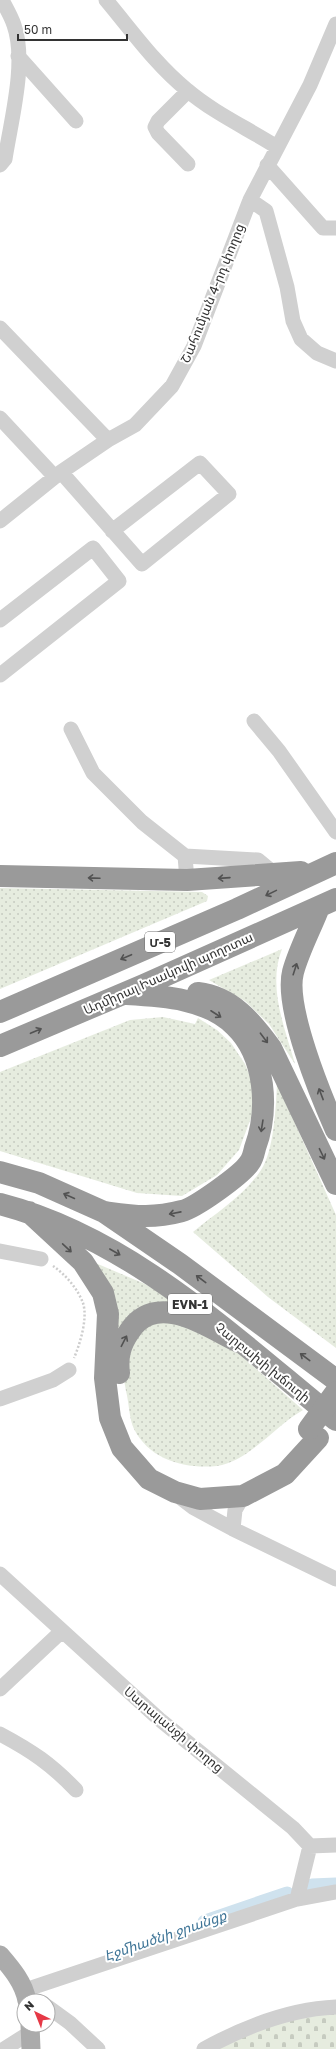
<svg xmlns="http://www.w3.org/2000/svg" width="336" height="2049" font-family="'Golos Text','Noto Sans Armenian',sans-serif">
<defs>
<pattern id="grass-dots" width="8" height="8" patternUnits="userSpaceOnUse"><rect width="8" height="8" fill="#e6ecdf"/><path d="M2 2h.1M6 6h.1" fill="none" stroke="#c6cbc0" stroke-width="1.8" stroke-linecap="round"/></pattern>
<pattern id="cemetery-stones" width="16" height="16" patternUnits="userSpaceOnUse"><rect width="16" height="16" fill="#e6ecdf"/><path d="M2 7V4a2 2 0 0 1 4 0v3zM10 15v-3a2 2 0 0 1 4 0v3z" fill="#c6cbc0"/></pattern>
</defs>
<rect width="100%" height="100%" fill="#fff"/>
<path fill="url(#grass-dots)" d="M0,888L202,892L208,896L207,901L0,989Z
M282,949C267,987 285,1028 295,1064L269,1024L245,1001L209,980Z
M163,1017L195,1024L198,1018L217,1030L231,1043L245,1064L254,1086L255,1107L239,1150L217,1175L182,1196L137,1193L0,1151V1072L130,1020Z
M277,1083L336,1215V1348L268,1297L193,1232C216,1213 245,1195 261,1170C274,1151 276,1106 277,1083Z
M86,1259L145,1284L195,1315L171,1308L120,1338Z
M155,1319L213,1331L303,1410C276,1425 248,1462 217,1466C184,1469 150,1460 134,1429C129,1419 129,1402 126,1391C123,1374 119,1357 130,1341C135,1333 147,1326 155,1319Z"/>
<path fill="url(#cemetery-stones)" d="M336,2011V2049H217L276,2022Z"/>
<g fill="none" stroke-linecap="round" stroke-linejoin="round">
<path stroke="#cfe2ee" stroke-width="15" d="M312,1886L336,1885
M205,1922L287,1894"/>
<path stroke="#cdcdcd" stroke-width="2.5" stroke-dasharray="2 2" stroke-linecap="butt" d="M53,1266C65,1274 78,1289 83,1303C88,1318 80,1344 74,1358"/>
<path stroke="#d0d0d0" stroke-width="15" d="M106,0C132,31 156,65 187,90C214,113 247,128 277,147
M18,56L76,121
M188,91L158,121L155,127L158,133L188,164
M0,165L5,159C11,120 27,62 14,25C11,16 6,8 2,0
M267,165L323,228H336
M250,200L266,211L287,287L293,321L301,339L317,353L336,361
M0,328L108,440
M0,418L55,477
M61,472L142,564L229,494L200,463L112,531
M0,521L61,472L108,440L135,425L172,386L194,346L250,200L310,85L336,24
M0,620L93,548L119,581L0,675
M254,721L279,751L336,832
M71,729L93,773L142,822L185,856L187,880
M185,856L258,860L276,875
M0,1251L41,1259
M0,1399L53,1380L69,1370
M181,1498L194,1508L233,1529L336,1579
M233,1529L235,1510L243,1496
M0,1574L159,1719L293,1828L310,1846L297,1899
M0,1689L62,1631
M0,1734C32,1751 51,1764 76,1790
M310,1846L336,1845
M25,1990L297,1899L336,1892
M48,2007L70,2023L98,2049
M4,2049L31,2032
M204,2049C244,2027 290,2009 336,2007"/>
<path stroke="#ababab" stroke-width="19" d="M0,1955C12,1969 24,1983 27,2001
M30,2025L31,2049"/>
<path stroke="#9a9a9a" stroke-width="22" d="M0,876L187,880L301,872
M319,907C311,928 299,950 293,972C284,1007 321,1096 336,1130
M198,993C232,997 252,1022 271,1048L336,1184
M0,1012L237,909L336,863
M0,1046L144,985L336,899
M0,1172L39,1183L104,1212L180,1264L336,1380
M0,1204C131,1238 233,1337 336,1420
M29,1212L83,1262L103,1293L108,1314L105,1378L110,1418L122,1448L149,1479L175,1492L200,1499L243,1496L285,1474L318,1438
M104,1212C134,1216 152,1219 182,1211C195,1208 243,1174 250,1162C253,1158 254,1152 255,1148C269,1110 266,1056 235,1026C207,998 162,996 125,994
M119,1373C117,1357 120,1345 129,1332C156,1290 206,1326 239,1342"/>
<path stroke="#9a9a9a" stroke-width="22" d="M309,1429L336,1392"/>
</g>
<defs><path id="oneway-shaft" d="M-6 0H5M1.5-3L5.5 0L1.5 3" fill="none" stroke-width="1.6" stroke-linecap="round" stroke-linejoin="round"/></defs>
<g stroke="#525252">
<use href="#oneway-shaft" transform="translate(94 878) rotate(-178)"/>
<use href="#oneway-shaft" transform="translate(224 878) rotate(176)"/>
<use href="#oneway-shaft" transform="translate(271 893) rotate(154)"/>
<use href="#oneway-shaft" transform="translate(126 957) rotate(157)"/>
<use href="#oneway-shaft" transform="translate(295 969) rotate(-72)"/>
<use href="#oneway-shaft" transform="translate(216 1014) rotate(33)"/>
<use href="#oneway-shaft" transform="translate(36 1031) rotate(-23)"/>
<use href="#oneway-shaft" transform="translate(264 1038) rotate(53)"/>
<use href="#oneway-shaft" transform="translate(321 1094) rotate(-111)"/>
<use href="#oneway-shaft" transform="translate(262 1126) rotate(99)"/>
<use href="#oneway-shaft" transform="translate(322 1154) rotate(64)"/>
<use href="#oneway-shaft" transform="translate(69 1196) rotate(-156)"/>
<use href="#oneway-shaft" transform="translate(175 1213) rotate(169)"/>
<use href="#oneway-shaft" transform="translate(67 1248) rotate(43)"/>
<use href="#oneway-shaft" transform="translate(115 1252) rotate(30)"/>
<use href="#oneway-shaft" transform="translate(201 1279) rotate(-143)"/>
<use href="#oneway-shaft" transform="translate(124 1341) rotate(-63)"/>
<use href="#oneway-shaft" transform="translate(305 1357) rotate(-143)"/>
</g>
<g text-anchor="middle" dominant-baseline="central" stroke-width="4" stroke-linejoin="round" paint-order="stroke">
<g fill="#fff" stroke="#707070" stroke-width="1">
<rect x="145" y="932" width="30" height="20" rx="3"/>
<rect x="168" y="1294" width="44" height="20" rx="3"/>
</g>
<g font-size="12" font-weight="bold" fill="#333">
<text x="160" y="942">Մ-5</text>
<text x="190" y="1304">EVN-1</text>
</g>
<g font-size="13" fill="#333" stroke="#fff">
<text transform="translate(212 293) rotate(-68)">Շահումյան 4-րդ փողոց</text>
<text transform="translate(168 973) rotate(-24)">Ադմիրալ Իսակովի պողոտա</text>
<text transform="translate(263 1362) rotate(39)">Չարբախի խճուղի</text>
<text transform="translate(174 1729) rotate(40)">Սարալանջի փողոց</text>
</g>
<g font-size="14" font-style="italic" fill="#3f7597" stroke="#fff">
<text transform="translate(165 1935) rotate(-19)">Էջմիածնի ջրանցք</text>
</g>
</g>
<g transform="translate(36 2013) rotate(317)"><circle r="19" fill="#ffffff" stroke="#adadad"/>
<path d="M0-3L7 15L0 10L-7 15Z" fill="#e63946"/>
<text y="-6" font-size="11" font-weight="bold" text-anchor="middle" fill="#333333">N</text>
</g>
<path d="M18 34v6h109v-6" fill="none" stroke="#333333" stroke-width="2"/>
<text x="24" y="34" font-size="12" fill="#333333" stroke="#ffffff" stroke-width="3" paint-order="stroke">50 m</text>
</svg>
